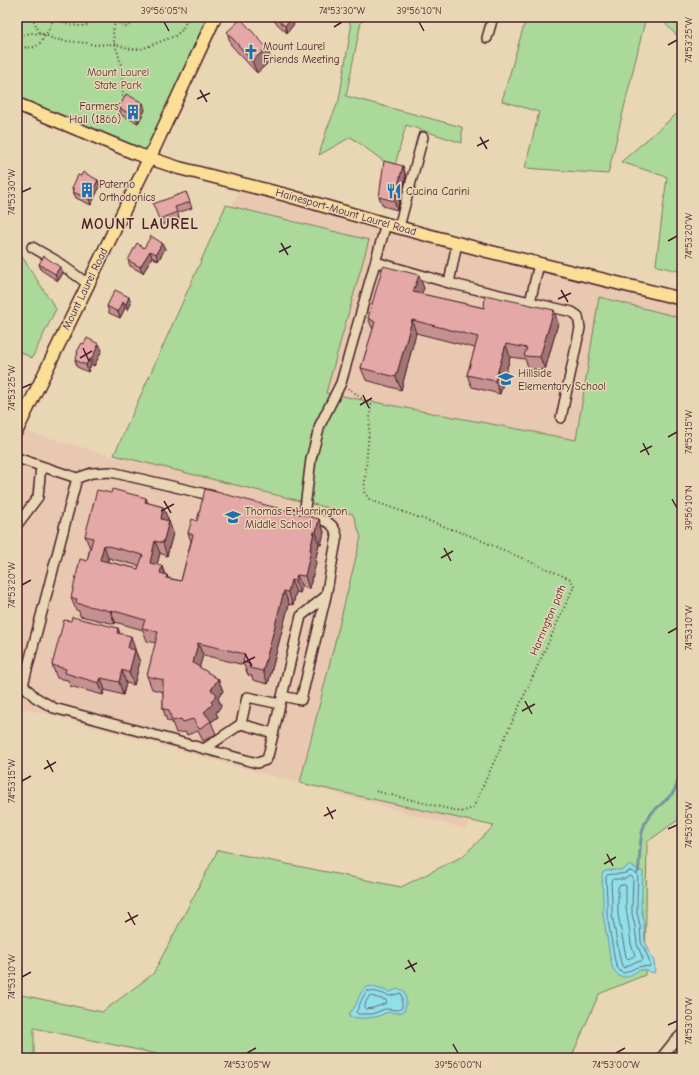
<svg xmlns="http://www.w3.org/2000/svg" width="699" height="1075" font-family="'Comic Neue',sans-serif">
<rect width="100%" height="100%" fill="#e9d6b4"/>
<filter id="ink" filterUnits="userSpaceOnUse"><feTurbulence type="fractalNoise" baseFrequency=".025" numOctaves="2"/><feDisplacementMap in="SourceGraphic" scale="8" xChannelSelector="R" yChannelSelector="G"/><feConvolveMatrix kernelMatrix="1 2 1 2 8 2 1 2 1" color-interpolation-filters="sRGB"/></filter>
<g filter="url(#ink)">
<path fill="#e8c8b0" d="M242,184L682,298V499L585,575L466,829L17,706V430L18,429L116,457Z"/>
<path fill="#aad999" stroke="#7a7c62" d="M17,17H213L149,159L17,102Z
M348,17H362L346,96L462,127V143L406,125L394,169L351,137L319,155L327,129L339,100L351,28Z
M531,17H646L608,174L525,168L539,112L502,101L524,25Z
M659,17H682V41Z
M682,108V272L657,266L656,264L667,177L621,162L680,111Z
M226,205L369,240L326,393L576,440L599,297L682,318V817L647,842L645,975L599,994L571,1058H176L34,1028V1058H17V994L102,1012L153,974L218,850L401,887L463,856L494,826L300,783L361,537L353,514L114,455Z
M17,251L19,252L56,309L32,358L17,350Z"/>
<path fill="#90e0ea" stroke="#74939e" d="M629,865L643,872L641,906L644,924L645,941L654,962L655,970L654,973C650,972 645,969 641,970C632,972 629,980 619,976L613,969L611,962L603,914V901L602,873C612,866 620,875 629,865Z
M370,986L390,992L398,989L403,990C407,995 407,1005 404,1011C397,1015 393,1011 386,1013C382,1014 378,1017 374,1017C366,1019 357,1018 349,1017V1013C360,1006 356,990 370,986Z"/>
<g fill="none" stroke-linecap="round" stroke-linejoin="round">
<path stroke="#666c77" stroke-width="1" d="M630,871L637,874L638,875L637,896V913L640,925L641,942L648,957L650,965L649,967C638,964 633,970 624,973L621,972L617,967L615,961L609,926L607,914V901L606,877L607,875C616,873 621,876 630,871Z
M631,876L633,878L632,906V914L635,926L637,944L643,959L642,961L635,962L624,968L622,966L620,959L612,914V901L611,881L613,879H624Z
M625,885L626,887V908L629,927L631,944L635,955L634,956L628,959L626,957L618,914V887L619,886Z
M368,991L377,992L390,996L401,993L402,996V1008L398,1010L385,1009L372,1014H358L356,1012C361,1005 361,996 368,991Z
M370,996L386,1000L387,1003L373,1008L366,1009L365,1007C365,1003 367,999 370,996Z"/>
<path stroke="#74939e" stroke-width="3" d="M638,872C641,856 638,839 645,823C651,809 666,803 674,791C679,784 679,773 682,764"/>
<defs>
<path id="minor" d="M487,38L493,17
M399,227L423,137
M32,247L55,260L88,284
M376,262L449,283L572,312L578,316L580,328L561,418
M449,283L457,243
M530,302L539,264
M17,458L77,478
M293,514L304,516L311,459L320,425L341,383L386,224
M17,525L38,497L41,466
M17,683L23,685L77,478L92,473L111,472L214,496
M23,685L35,697L54,708L257,763L266,760L268,756L301,616L326,596L337,536C333,519 322,521 308,517
M282,696L301,700L326,596
M241,724L247,697L280,704
M204,749L241,724L273,733
M661,1058L673,1043L682,1034"/>
<path id="major" d="M17,104L137,154L179,168L286,195L386,224L487,251L682,299
M17,430L149,159L215,17"/>
</defs>
<use href="#minor" stroke="#4a1f2b" stroke-width="12"/>
<use href="#major" stroke="#4a1f2b" stroke-width="15"/>
<path stroke="#4a1f2b" stroke-width="2" stroke-dasharray="1 3" stroke-linecap="butt" d="M32,17L39,32L43,34
M52,17C59,21 79,29 87,25C90,23 91,20 93,17
M116,17L113,31L114,44L118,53L121,65L123,98
M116,20L121,25L127,27L132,23L136,17
M17,39L25,34L32,33L45,35L54,39L65,41L87,43L95,45L114,44L131,49H141L175,36L182,30L188,17
M17,46C23,47 31,49 36,46C43,43 51,24 55,17
M348,388L371,405L364,492L370,500L471,536L570,579L574,586L473,808L461,812L375,791"/>
<use href="#minor" stroke="#e9d6b4" stroke-width="9"/>
<use href="#major" stroke="#fbdf96" stroke-width="12"/>
</g>
<path fill="#c49190" stroke="#4a1f2b" fill-rule="evenodd" d="M272,17H292L294,24L287,33L274,21Z
M227,32L271,60L257,73L231,45Z
M119,108L145,110L138,123L121,115Z
M403,166L406,176L397,210L383,206L379,197Z
M81,176L98,180L100,186L91,205L76,198L73,192L72,188Z
M186,192L192,208L178,213L179,219L161,225L159,219Z
M162,243L165,249L158,261L152,257L143,273L130,266L128,260L144,248Z
M39,264L63,273L58,281L41,270Z
M424,288L421,294L484,308L558,323L545,370L529,369L525,359L510,357L500,394L472,387L467,375L475,348L416,333L401,390L366,380L361,368L373,330L368,318Z
M129,297L131,303L128,310L125,308L120,318L109,313L107,306Z
M102,350L94,366L91,365L88,372L77,367L75,360L78,355L77,352Z
M148,503L163,507L173,533L167,556L160,553L157,564L165,574L167,575L168,578L181,581L191,541L188,533L197,521L319,519L324,532L321,545L319,544L315,561L316,563L309,589L302,587L300,593L296,592L293,605L289,604L268,684L253,680L252,676L248,675L244,665L203,655L199,667L218,679L223,691L218,698L221,706L216,713L218,717L211,722L216,734L203,741L198,731L187,735L186,732L176,733L172,722L167,721L163,709V692L152,689L147,676L156,643L147,641L143,630L115,622V624L80,616L79,611L76,610L71,598L87,561L90,548L85,536ZM108,558L140,566L138,569L108,562Z
M71,621L118,628L120,634L135,649V650L140,662L134,685L126,683L123,695L105,690L103,695L70,686L68,680L57,678L52,665Z"/>
<path fill="#a07675" stroke="#4a1f2b" d="M292,17L294,24L287,33L285,26Z
M267,48L271,60L257,73L252,61Z
M143,103L145,110L138,123L136,117Z
M403,166L406,176L397,210L394,201Z
M98,180L100,186L91,205L89,199Z
M162,243L165,249L158,261L156,254Z
M150,251L152,257L143,273L140,267Z
M60,267L63,273L58,281L55,274Z
M419,275L424,288L417,305L413,292Z
M129,297L131,303L128,310L126,304Z
M123,302L125,308L120,318L118,312Z
M554,310L558,323L545,370L540,357Z
M412,320L416,333L401,390L396,377Z
M99,344L102,350L94,366L91,360Z
M506,344L510,357L500,394L495,381Z
M89,359L91,365L88,372L86,365Z
M146,498L151,510L145,502Z
M163,507L168,519L166,531L161,519Z
M319,519L324,532L321,545L316,532Z
M169,521L173,533L167,556L163,543Z
M314,532L319,544L315,561L316,563L309,589L305,576Z
M155,541L160,553L154,575L150,563Z
M104,545L108,558L105,572L100,560Z
M162,566L166,577L167,575L171,587L160,573Z
M297,575L302,587L300,593L295,581Z
M291,580L296,592L293,605L288,592Z
M284,591L289,604L268,684L263,671Z
M111,610L115,622V624L110,611Z
M118,628L122,640L117,633Z
M131,636L135,649L132,660L128,648Z
M198,643L203,655L197,676L193,663Z
M135,650L140,662L134,685L129,673Z
M122,670L126,683L123,695L119,682Z
M101,678L105,690L103,695L99,683Z
M218,679L223,691L218,698L221,706L216,713L218,717L211,722L204,712L211,702V690Z"/>
<path fill="#e4a9a7" stroke="#4a1f2b" fill-rule="evenodd" d="M274,17H292L285,26Z
M241,19L267,48L252,61L227,32Z
M126,94L143,103L136,117L119,108Z
M384,161L403,166L394,201L379,197Z
M83,172L98,180L89,199L73,192L75,189L72,188L78,175L81,176Z
M186,192L190,202L175,207L177,212L159,219L153,204Z
M151,236L162,243L156,254L150,251L140,267L128,260L137,243L144,248Z
M44,256L60,267L55,274L39,264Z
M383,266L419,275L413,292L484,308L485,295L554,310L540,357L524,356L527,348L506,344L495,381L467,375L478,337L412,320L396,377L361,368L375,322L368,318Z
M115,290L129,297L126,304L123,302L118,312L107,306Z
M87,338L99,344L91,360L89,359L86,365L75,360L78,353L77,352L82,343L84,344Z
M112,489L146,498L145,502L163,507L161,519L169,521L163,543L155,541L150,563L162,566L160,573L167,575L166,578L181,581L193,535L188,533L192,519L197,521L205,489L319,519L316,532H314L310,550H311L305,576L297,575L295,581L291,580L288,592L284,591L263,671L249,668L250,664L243,662L245,654L198,643L193,663L218,679L211,690L217,694L211,702L213,704L204,712L211,721L199,729L193,719L183,722L181,719L172,721L169,710L163,709V680L147,676L158,632L142,628L145,620L111,610L110,611L76,603L77,599L71,598L80,559L87,561L93,538L85,536L97,490L111,493ZM104,545L143,555L138,569L100,560Z
M72,617L118,628L117,633L131,636L128,648L135,650L129,673L122,670L119,682L101,678L99,683L65,673L66,669L52,665L64,620L71,621Z"/>
</g>
<path fill="none" stroke="#4a1f2b" stroke-width="1.5" d="M164,22L169,31M419,22L424,31M334,27L342,22M668,45L677,40M200,90L207,102M197,99L210,93M480,137L487,149M477,146L489,140M22,192L31,188M668,241L677,236M281,243L288,255M279,252L291,246M561,290L568,302M558,299L571,293M83,348L89,361M80,358L92,351M22,388L31,384M363,395L369,408M360,405L372,398M668,437L677,432M643,443L649,455M640,452L652,446M672,499L677,508M164,501L171,513M161,511L174,504M444,548L451,561M441,558L453,551M22,585L31,580M668,633L677,628M245,654L252,666M243,663L255,657M525,701L532,714M522,711L535,704M47,760L53,772M44,769L56,762M22,781L31,776M327,807L333,819M324,816L336,810M668,829L677,825M607,854L613,866M604,864L616,857M128,912L135,925M125,922L138,915M408,960L415,972M405,969L417,963M22,977L31,972M668,1025L677,1021M453,1044L458,1053M247,1053L256,1048M616,1053L625,1048"/>
<defs>
<symbol id="church-bare" viewBox="-9 -9 18 18"><path d="M-1.2-6h2.4v3.5h3.3v2.4h-3.3V6h-2.4V-.1h-3.3v-2.4h3.3Z" fill="#1f6fb2" stroke="#e9d6b4" stroke-width="2.5" paint-order="stroke"/></symbol>
<symbol id="building-bare" viewBox="-9 -9 18 18"><path d="M-4-6H4V6H1V3H-1V6H-4ZM-2.5-4.3h1.7v1.8h-1.7ZM.8-4.3h1.7v1.8H.8ZM-2.5-1h1.7V.8h-1.7ZM.8-1h1.7V.8H.8Z" fill="#1f6fb2" stroke="#e9d6b4" stroke-width="2.5" paint-order="stroke"/></symbol>
<symbol id="restaurant-bare" viewBox="-9 -9 18 18"><path d="M-5-6h1v4h1v-4h1v4h1v-4h1v5L-1.5 .5V6h-2V.5L-5-1ZM5-6V6H3V1.5H1.5Q1.5-4 5-6Z" fill="#1f6fb2" stroke="#e9d6b4" stroke-width="2.5" paint-order="stroke"/></symbol>
<symbol id="school-bare" viewBox="-9 -9 18 18"><path d="M0-5L7-2L0 1L-7-2ZM-4 1L0 2.5L4 1V4Q0 6-4 4Z" fill="#1f6fb2" stroke="#e9d6b4" stroke-width="2.5" paint-order="stroke"/></symbol>
</defs>
<g fill-rule="evenodd">
<use href="#church-bare" x="240" y="41" width="22" height="22"/>
<use href="#building-bare" x="122" y="101" width="22" height="22"/>
<use href="#building-bare" x="76" y="179" width="22" height="22"/>
<use href="#restaurant-bare" x="383" y="180" width="22" height="22"/>
<use href="#school-bare" x="495" y="368" width="22" height="22"/>
<use href="#school-bare" x="222" y="506" width="22" height="22"/>
</g>
<g text-anchor="middle" dominant-baseline="central" stroke-width="3" stroke-linejoin="round" paint-order="stroke">
<g font-size="11" fill="#4a1f2b" stroke="#e9d6b4" text-anchor="start">
<text x="263" y="46">Mount Laurel<tspan x="263" dy="13">Friends Meeting</tspan></text>
<text x="121" y="106" text-anchor="end">Farmers'<tspan x="121" dy="13">Hall (1866)</tspan></text>
<text x="99" y="184">Paterno<tspan x="99" dy="13">Orthodonics</tspan></text>
<text x="406" y="191">Cucina Carini</text>
<text x="518" y="373">Hillside<tspan x="518" dy="13">Elementary School</tspan></text>
<text x="245" y="511">Thomas E Harrington<tspan x="245" dy="13">Middle School</tspan></text>
</g>
<g font-size="11" fill="#583b3c" stroke="#e9d6b4">
<text x="118" y="72">Mount Laurel<tspan x="118" dy="13">State Park</tspan></text>
</g>
<g font-size="11" fill="#4a1f2b" stroke="#e9d6b4">
<text transform="translate(346 212) rotate(16)">Hainesport-Mount Laurel Road</text>
<text transform="translate(85 289) rotate(-64)">Mount Laurel Road</text>
<text transform="translate(548 620) rotate(-67)">Harrington path</text>
</g>
<g font-size="15" font-weight="bold" letter-spacing="1" fill="#4a1f2b" stroke="#e9d6b4">
<text x="140" y="224">MOUNT LAUREL</text>
</g>
</g>
<rect width="699" height="1075" fill="none" stroke="#e9d6b4" stroke-width="44"/>
<rect x="22" y="22" width="655" height="1031" fill="none" stroke="#4a1f2b" stroke-width="1.5"/>
<g font-size="10" text-anchor="middle" fill="#4a1f2b">
<text x="164" y="14">39°56'05"N</text>
<text x="342" y="14">74°53'30"W</text>
<text x="419" y="14">39°56'10"N</text>
<text transform="translate(688 40) rotate(-90)" y="4">74°53'25"W</text>
<text transform="translate(11 192) rotate(-90)" y="4">74°53'30"W</text>
<text transform="translate(688 236) rotate(-90)" y="4">74°53'20"W</text>
<text transform="translate(11 388) rotate(-90)" y="4">74°53'25"W</text>
<text transform="translate(688 432) rotate(-90)" y="4">74°53'15"W</text>
<text transform="translate(688 508) rotate(-90)" y="4">39°56'10"N</text>
<text transform="translate(11 585) rotate(-90)" y="4">74°53'20"W</text>
<text transform="translate(688 628) rotate(-90)" y="4">74°53'10"W</text>
<text transform="translate(11 781) rotate(-90)" y="4">74°53'15"W</text>
<text transform="translate(688 825) rotate(-90)" y="4">74°53'05"W</text>
<text transform="translate(11 977) rotate(-90)" y="4">74°53'10"W</text>
<text transform="translate(688 1021) rotate(-90)" y="4">74°53'00"W</text>
<text x="247" y="1068">74°53'05"W</text>
<text x="458" y="1068">39°56'00"N</text>
<text x="616" y="1068">74°53'00"W</text>
</g>
</svg>
